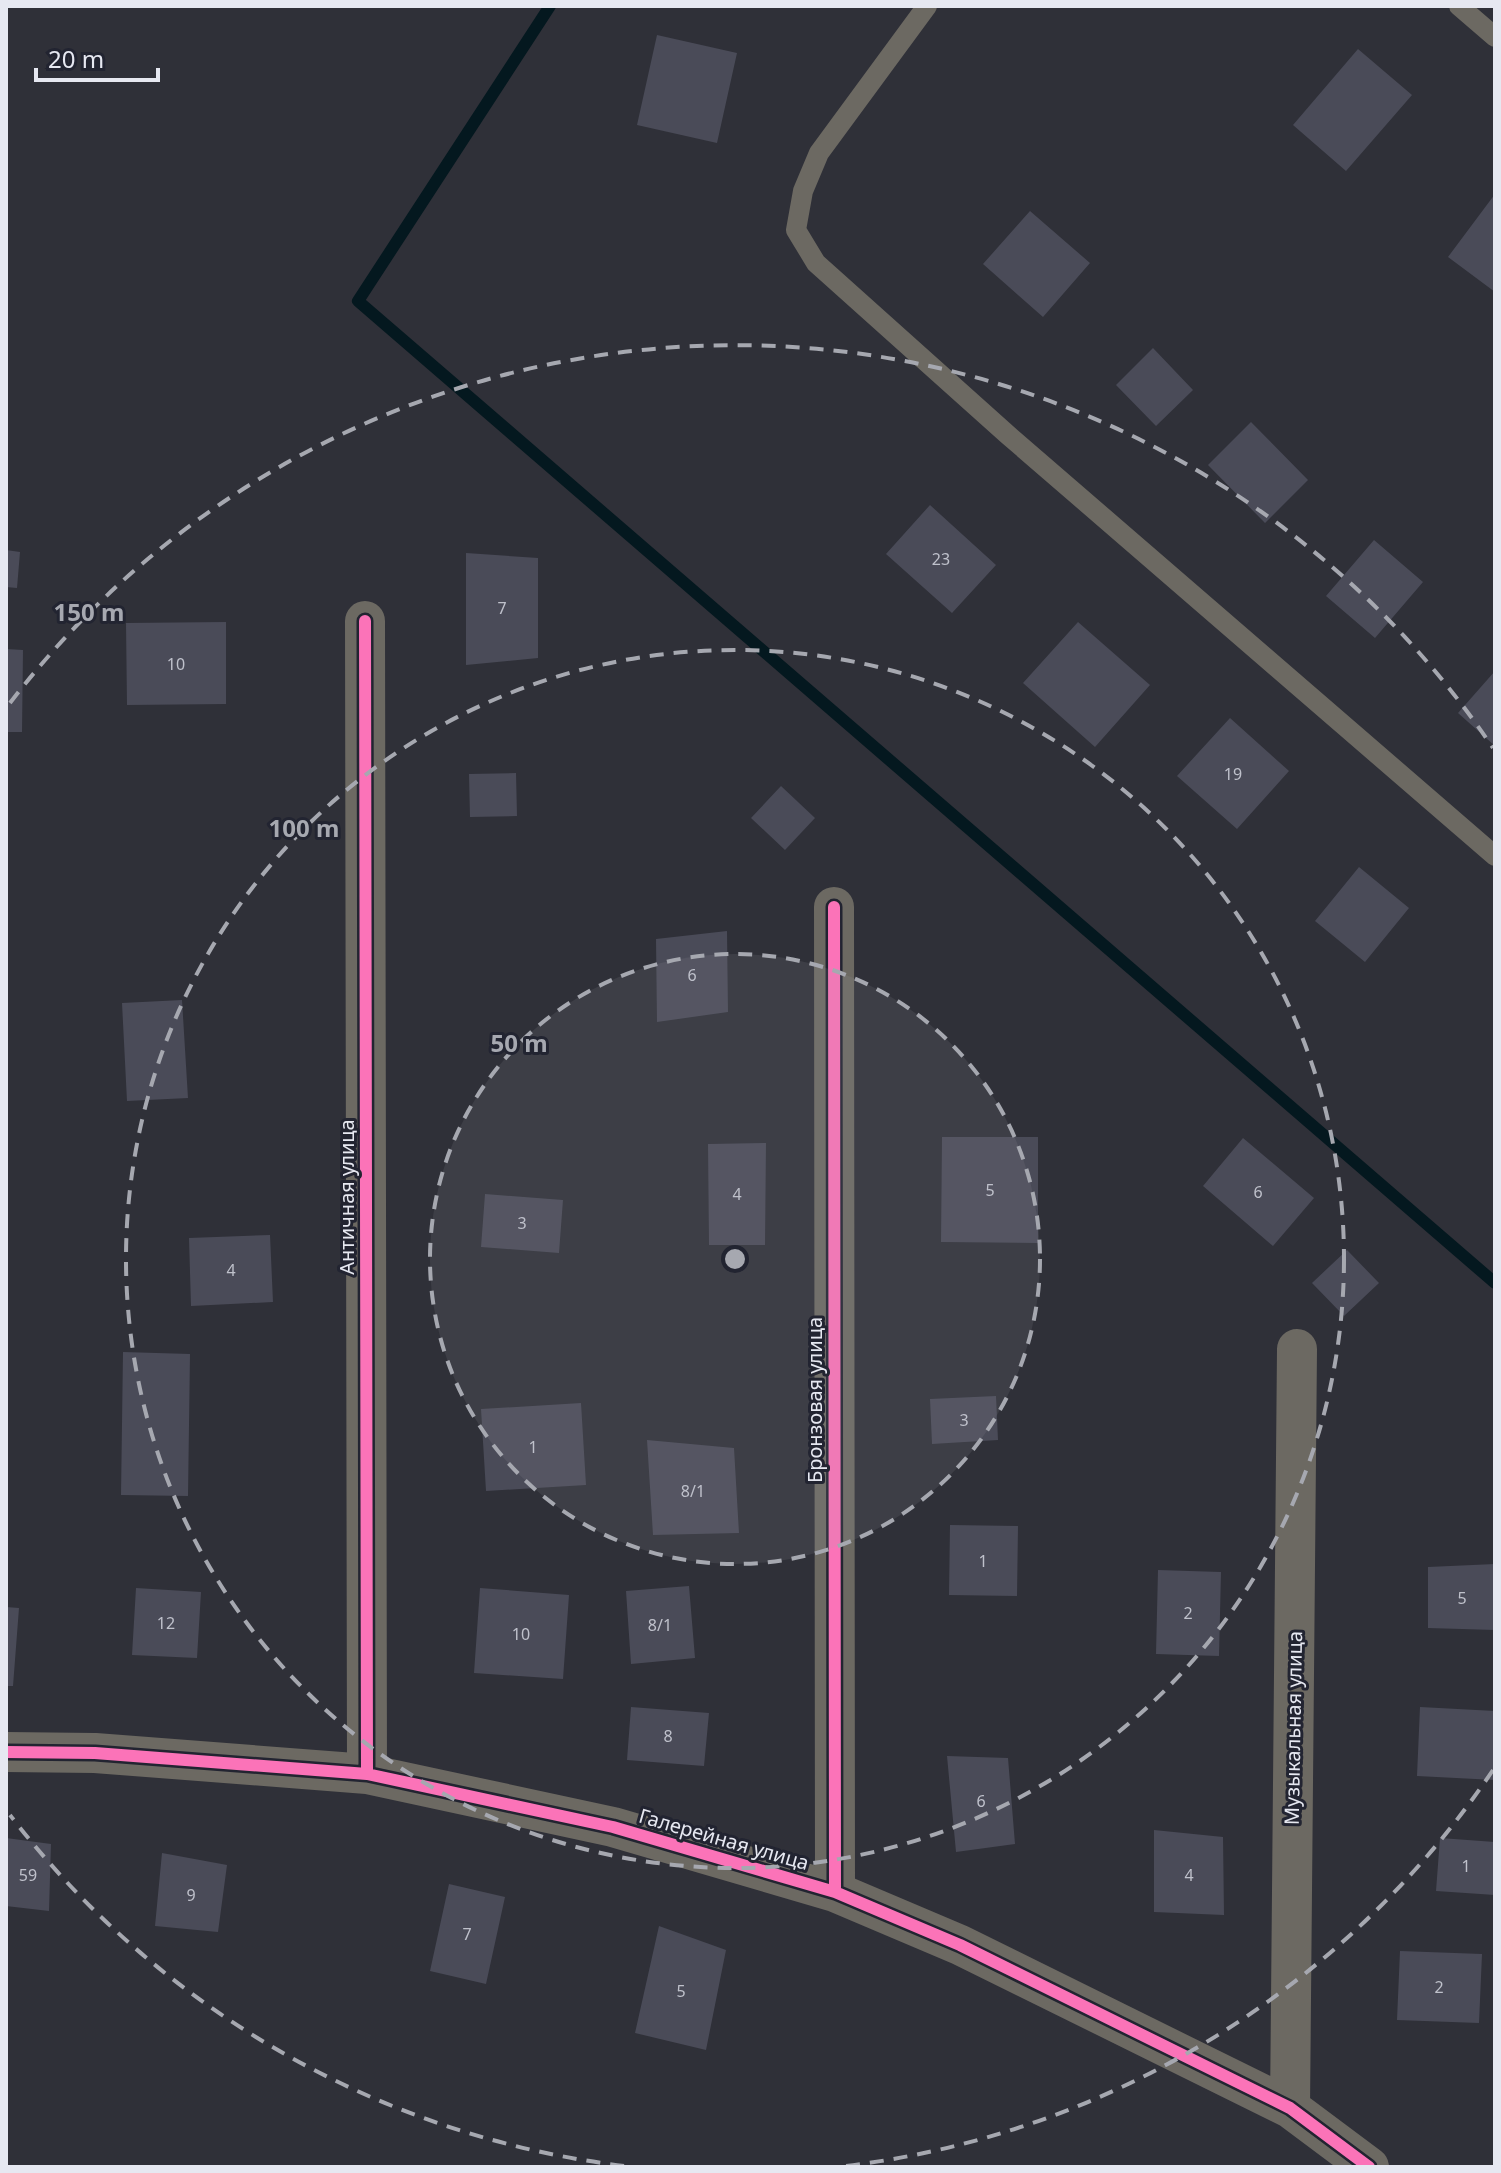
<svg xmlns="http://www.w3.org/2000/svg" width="1501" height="2173" font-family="'Noto Sans',sans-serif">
<rect width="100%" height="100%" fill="#2f3038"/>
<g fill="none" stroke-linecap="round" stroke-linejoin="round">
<path stroke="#04181f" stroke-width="12" d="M550,6L358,301L1495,1283"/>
</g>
<path fill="#4a4b58" d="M657,35L737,53L717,143L637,125Z
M1358,49L1412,95L1346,171L1293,125Z
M1495,194V292L1448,257Z
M1030,211L1090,263L1043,317L983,264Z
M1153,348L1193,390L1156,426L1116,385Z
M1251,422L1308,480L1265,523L1208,465Z
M930,505L996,565L952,613L886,554Z
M1374,540L1423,582L1375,638L1326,596Z
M6,550L20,552L17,588L6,587Z
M466,553L538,558V658L466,665Z
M226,622V704L127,705L126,623Z
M1078,622L1150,685L1095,747L1023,683Z
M6,649L23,650L22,732H6Z
M1495,671V746L1458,713Z
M1230,718L1289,771L1237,829L1177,776Z
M516,773L517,816L470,817L469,774Z
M781,786L815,818L785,850L751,818Z
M1359,867L1409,908L1365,962L1315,921Z
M727,931L728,1012L657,1022L656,939Z
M182,1000L188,1098L127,1101L122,1003Z
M942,1137H1038V1243L941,1242Z
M1243,1138L1314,1198L1273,1246L1203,1186Z
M766,1143L765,1245H709L708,1144Z
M485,1194L563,1200L559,1253L481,1247Z
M270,1235L273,1302L191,1306L189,1238Z
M1347,1250L1379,1283L1344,1316L1312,1283Z
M123,1352L190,1354L188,1496L121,1495Z
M996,1396L998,1440L932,1444L930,1399Z
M581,1403L586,1485L486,1491L481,1409Z
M647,1440L734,1448L739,1533L653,1535Z
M950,1525L1018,1526L1017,1596L949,1595Z
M1495,1564V1630L1428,1628V1567Z
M1158,1570L1221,1572L1219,1656L1156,1654Z
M689,1586L695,1658L631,1664L626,1591Z
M136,1588L201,1592L197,1658L132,1655Z
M480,1588L569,1595L563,1679L474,1673Z
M6,1607L19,1608L13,1686H6Z
M631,1707L709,1713L704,1766L627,1760Z
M1420,1707L1495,1711V1780L1417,1776Z
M947,1756L1008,1758L1015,1844L956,1852Z
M1154,1830L1223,1837L1224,1915L1154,1912Z
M6,1838L51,1844L49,1911L6,1906Z
M1440,1838L1495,1842V1895L1436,1891Z
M162,1853L227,1865L218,1932L155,1926Z
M449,1884L505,1897L486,1984L430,1971Z
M659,1926L726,1950L706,2050L635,2033Z
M1400,1951L1482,1954L1479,2023L1397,2020Z"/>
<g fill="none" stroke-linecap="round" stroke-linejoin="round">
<path stroke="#6c6962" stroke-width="20" d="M927,6L819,153L803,191L796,230L816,263L1008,435L1495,856
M1459,6L1495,37"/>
<path stroke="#6c6962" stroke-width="40" d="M365,621L367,1774
M834,907L835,1892
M6,1752L95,1753L367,1774L613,1827L835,1892L960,1945L1290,2108L1369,2167
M1290,2108L1297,1349"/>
<defs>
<path id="cycleway" d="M365,621L367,1774
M834,907L835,1892
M6,1752L95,1753L367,1774L613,1827L835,1892L960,1945L1290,2108L1369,2167"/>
</defs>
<use href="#cycleway" stroke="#222431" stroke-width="17"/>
<use href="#cycleway" stroke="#fb73b8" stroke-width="12"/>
</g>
<circle cx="735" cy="1259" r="305" fill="#a6a8b0" fill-opacity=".12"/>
<g fill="none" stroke="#a6a8b0" stroke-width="4" stroke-dasharray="14 10">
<circle cx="735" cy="1259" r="305"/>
<circle cx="735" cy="1259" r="609"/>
<path d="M1493 1770A914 914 0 0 1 846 2166M624 2166A914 914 0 0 1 10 1815M10 703A914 914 0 0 1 1493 748"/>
</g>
<g text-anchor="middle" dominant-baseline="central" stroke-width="6" stroke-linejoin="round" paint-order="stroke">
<g font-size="16" fill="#bfc1cb">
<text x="941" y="559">23</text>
<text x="502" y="608">7</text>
<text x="176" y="664">10</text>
<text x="1233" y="774">19</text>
<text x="692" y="975">6</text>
<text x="990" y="1190">5</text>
<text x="1258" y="1192">6</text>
<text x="737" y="1194">4</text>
<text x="522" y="1223">3</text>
<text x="231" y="1270">4</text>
<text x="964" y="1420">3</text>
<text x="533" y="1447">1</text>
<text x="693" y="1491">8/1</text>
<text x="983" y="1561">1</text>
<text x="1462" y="1598">5</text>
<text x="1188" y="1613">2</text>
<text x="166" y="1623">12</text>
<text x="660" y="1625">8/1</text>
<text x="521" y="1634">10</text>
<text x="668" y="1736">8</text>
<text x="981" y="1801">6</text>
<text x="1466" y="1866">1</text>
<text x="28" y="1875">59</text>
<text x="1189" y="1875">4</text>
<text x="191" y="1895">9</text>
<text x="467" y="1934">7</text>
<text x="1439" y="1987">2</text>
<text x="681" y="1991">5</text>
</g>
<g font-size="20" fill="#e6e8f1" stroke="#222431">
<text transform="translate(346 1197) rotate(-90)">Античная улица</text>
<text transform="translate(814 1400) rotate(-90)">Бронзовая улица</text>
<text transform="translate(1293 1728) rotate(-89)">Музыкальная улица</text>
<text transform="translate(724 1839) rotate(16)">Галерейная улица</text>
</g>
</g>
<circle cx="735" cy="1259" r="12" fill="#a6a8b0" stroke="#222431" stroke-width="4"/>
<g font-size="24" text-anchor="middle" font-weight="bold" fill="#a6a8b0" stroke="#222431" stroke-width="6" stroke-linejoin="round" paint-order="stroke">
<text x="89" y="621">150 m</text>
<text x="304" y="837">100 m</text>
<text x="519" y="1052">50 m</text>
</g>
<rect width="1501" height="2173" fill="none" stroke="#e6e8f1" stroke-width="16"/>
<path d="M36 68v12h122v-12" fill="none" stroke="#e6e8f1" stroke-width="4"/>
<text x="48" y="68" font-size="24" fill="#e6e8f1" stroke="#222431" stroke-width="6" paint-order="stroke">20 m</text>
</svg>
